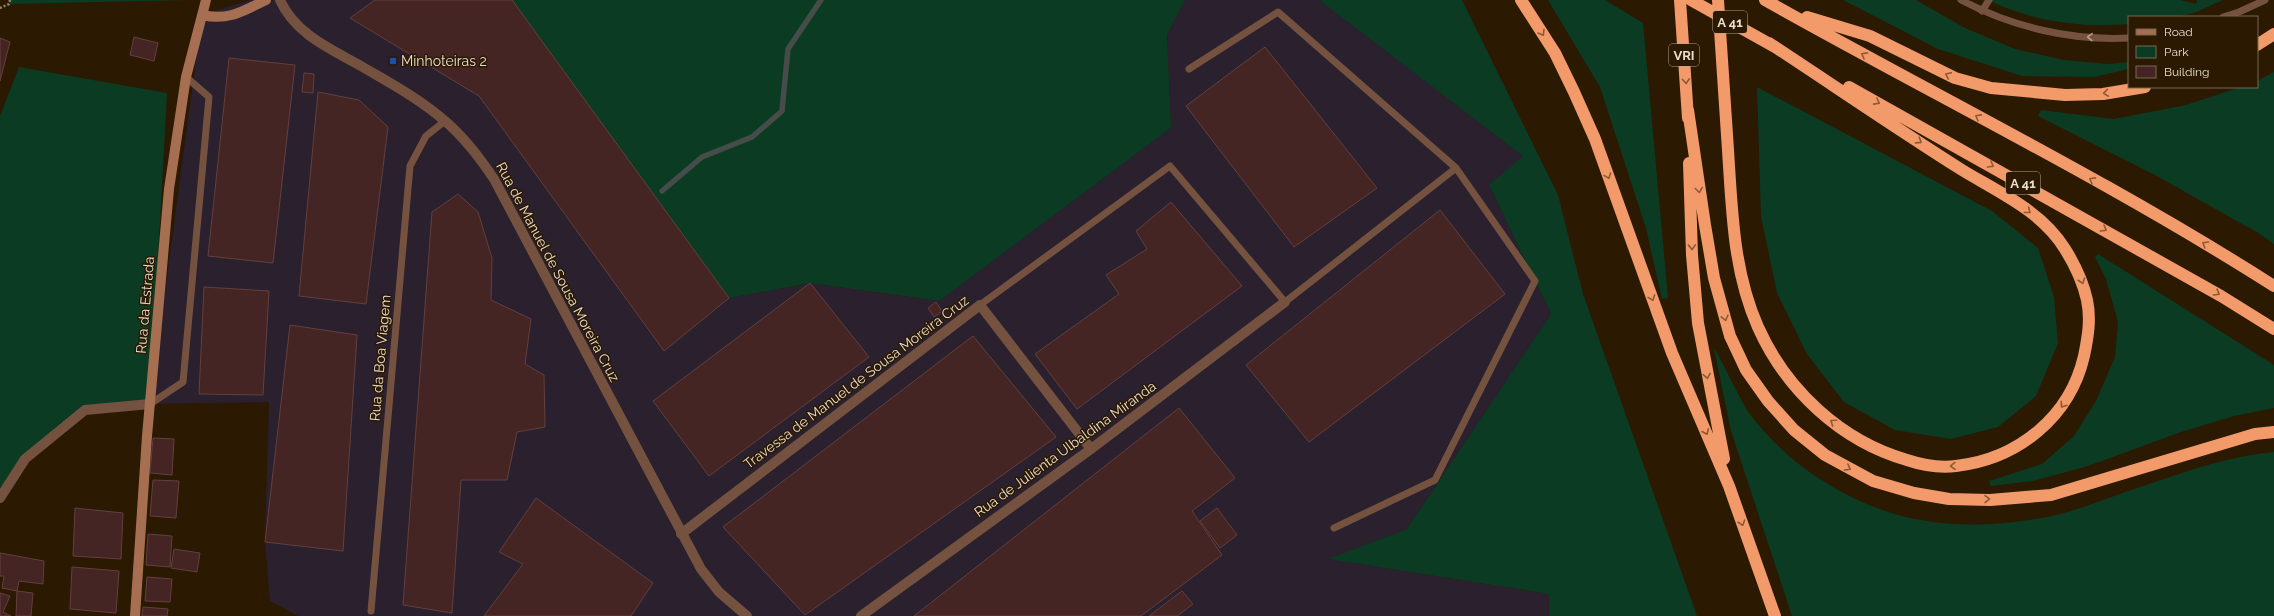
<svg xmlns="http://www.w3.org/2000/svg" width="2274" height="616" font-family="Raleway,sans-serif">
<rect width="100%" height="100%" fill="#2b1901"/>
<path fill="#2b202e" d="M250,0H512L729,298L810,283L938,301L1171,128L1167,35L1185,0H1319L1524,156L1489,185L1551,314L1407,529L1329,559L1549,594V616H298L270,601L265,542L269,402L150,404L202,15Z"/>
<path fill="#0b3c23" d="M10,0H190L9,4Z
M512,0H1185L1167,35L1171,128L939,301L810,283L729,298Z
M1319,0H1462L1558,195L1583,294L1697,616H1549V594L1328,559L1407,529L1551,314L1489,185L1523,156Z
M1548,0H1605L1643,23L1668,298L1662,299L1646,228L1600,87Z
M1843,0H1916L1965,28L2015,49L2064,60L2108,64L2129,62V69L2094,77L2022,76L1938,49Z
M1988,0H2180L2196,4L2197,0H2223L2194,13L2177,17H2129V24C2082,28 2031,21 1988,0Z
M19,67L167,93L150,404L85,410L25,459L0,494V116Z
M2274,72V244L2260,234L2155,175L2038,116L2041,110L2114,119L2186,105L2241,87H2257V81Z
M1757,87L1992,211L2038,248L2054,297L2058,343L2036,396L1998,427L1951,439L1895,430L1844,402L1807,354L1777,293L1761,216Z
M2098,254L2274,365V408L2234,416L2181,432L2088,466L2033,481L1991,486L1989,481L2042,464L2074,436L2096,401L2115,357L2118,322L2106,279L2095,257Z
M1714,348C1717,351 1742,403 1749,413C1764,433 1784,453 1804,468C1880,524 1955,534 2047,517C2078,511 2117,494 2149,484C2190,470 2230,456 2274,452V616H1792L1731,431Z"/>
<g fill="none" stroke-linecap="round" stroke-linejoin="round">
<path stroke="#464c49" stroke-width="5.5" d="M662,191L702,157L752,137L782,111L788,49L821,0"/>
</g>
<path fill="#442524" stroke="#62403e" d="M375,0H512L729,298L664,351L479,96L350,18Z
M134,37L158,43L154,61L130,55Z
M0,38L10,42L0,81Z
M1265,47L1377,188L1294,247L1186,106Z
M229,58L295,65L273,263L208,256Z
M304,73L314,74L313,93L302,92Z
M318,92L359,100L388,127L366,304L299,296Z
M458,194L478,212L492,258L491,300L531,319L525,364L544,375L545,427L517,432L507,480H461L452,613L403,605L432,212Z
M1171,202L1242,286L1077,409L1035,354L1119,294L1106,275L1147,249L1136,231Z
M1440,210L1505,294L1309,442L1246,365Z
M810,283L869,357L709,476L653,401Z
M204,287L269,291L263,395L199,394Z
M936,302L942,311L934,317L928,308Z
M290,325L357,335L343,551L265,542Z
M973,336L1056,437L805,615L723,527Z
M1179,408L1235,478L1192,511L1222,555L1141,616H914Z
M153,438L174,439L172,475L150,473Z
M153,480L179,481L176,518L150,516Z
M536,498L653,583L631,616H484L523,564L499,552Z
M75,508L123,513L121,559L73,556Z
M1217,508L1237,535L1220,548L1200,521Z
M148,534L172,536L170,567L146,565Z
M174,549L200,553L197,572L171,568Z
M0,553L44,561L43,584L19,581L17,591L2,588L4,576H0Z
M72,567L119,571L116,613L70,609Z
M147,577L172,579L170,602L145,601Z
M17,591L33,593L31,616H16Z
M1182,591L1193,604L1177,616H1149Z
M0,593L10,596L3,612L11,616H0Z
M143,607L168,609L167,616H142Z"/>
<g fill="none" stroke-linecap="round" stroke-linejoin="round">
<path stroke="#928370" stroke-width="2.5" stroke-dasharray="2 2" stroke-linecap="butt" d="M0,8L9,4L10,0"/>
<path stroke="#75523f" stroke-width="7" d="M1961,0C2012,27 2071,41 2129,38
M1982,11L1989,0
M2223,17L2239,12L2265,0
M980,305L1170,166L1285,302L1456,168L1278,12L1189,69
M150,404L183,382L209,97L186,77
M1334,528L1435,480L1535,281L1456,168
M371,611L410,166L426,136L445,121"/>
<path stroke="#75523f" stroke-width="10" d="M280,0C295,34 331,49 361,66C390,83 420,99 445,121C465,138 480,158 494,179L701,569L719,592L747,616
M0,498L25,459L85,410L150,404
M681,534L980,305L1091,449
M861,616L1091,449L1285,302"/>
<path stroke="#a76f51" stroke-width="10" d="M202,15C229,21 243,11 266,0
M135,616L147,436L169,189L186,77L206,0"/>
<path stroke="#f29a69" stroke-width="12" d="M1521,0L1555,53L1574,92L1595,139L1672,353L1729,486L1775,616
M1680,0L1688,118
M1691,0L1775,47
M1718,0C1721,50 1725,100 1728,150C1732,210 1733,271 1758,327C1786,390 1841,441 1907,460C1922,465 1940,468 1956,466C2018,459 2070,417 2084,356C2088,337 2091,319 2087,300C2083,282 2075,265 2065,249C2042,211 1998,192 1962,170C1897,129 1833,85 1769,43
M1765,0C1934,95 2111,182 2274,286
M1807,17L1870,36L1955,78L1991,88L2065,95L2103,94L2145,87
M2257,45L2274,34
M1849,87L2221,296L2274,329
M1688,110L1705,225L1714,278L1730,336L1746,370L1768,401L1794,430L1825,455L1873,481L1914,493L1949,499L1990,500L2051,495L2255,434L2274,432
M1689,163L1692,255L1698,323L1724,459"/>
</g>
<defs><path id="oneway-chevron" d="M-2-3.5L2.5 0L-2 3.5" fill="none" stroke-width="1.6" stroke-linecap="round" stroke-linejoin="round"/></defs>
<g stroke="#8e5a35">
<use href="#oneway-chevron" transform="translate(1542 33) rotate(59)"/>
<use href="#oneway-chevron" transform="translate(1864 55) rotate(-151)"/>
<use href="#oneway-chevron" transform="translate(1948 75) rotate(-155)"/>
<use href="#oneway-chevron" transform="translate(1686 81) rotate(86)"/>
<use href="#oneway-chevron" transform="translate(2106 93) rotate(172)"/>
<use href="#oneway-chevron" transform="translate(1877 102) rotate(29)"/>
<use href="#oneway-chevron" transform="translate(1978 117) rotate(-151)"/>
<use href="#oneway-chevron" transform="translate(1919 141) rotate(33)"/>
<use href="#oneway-chevron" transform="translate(1991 165) rotate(30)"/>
<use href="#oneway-chevron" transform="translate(1608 176) rotate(70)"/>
<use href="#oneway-chevron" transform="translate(2092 180) rotate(-151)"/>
<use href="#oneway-chevron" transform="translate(1699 190) rotate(82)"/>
<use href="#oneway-chevron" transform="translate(2028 211) rotate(39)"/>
<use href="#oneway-chevron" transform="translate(2104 229) rotate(30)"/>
<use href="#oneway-chevron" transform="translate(2205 244) rotate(-149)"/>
<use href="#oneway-chevron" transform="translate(1692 247) rotate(88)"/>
<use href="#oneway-chevron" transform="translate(2082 281) rotate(71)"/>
<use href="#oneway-chevron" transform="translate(2217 293) rotate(30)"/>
<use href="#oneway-chevron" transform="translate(1652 298) rotate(70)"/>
<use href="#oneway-chevron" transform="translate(1725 318) rotate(76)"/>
<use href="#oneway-chevron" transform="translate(1707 376) rotate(80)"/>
<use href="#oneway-chevron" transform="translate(2063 405) rotate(124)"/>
<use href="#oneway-chevron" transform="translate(1833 422) rotate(-145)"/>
<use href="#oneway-chevron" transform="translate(1706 432) rotate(67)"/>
<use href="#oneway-chevron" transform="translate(1953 466) rotate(177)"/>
<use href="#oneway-chevron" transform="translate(1848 468) rotate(28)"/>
<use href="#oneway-chevron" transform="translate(1987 499) rotate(-1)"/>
<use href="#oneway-chevron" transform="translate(1742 523) rotate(71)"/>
</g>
<use stroke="#b59f8e" href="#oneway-chevron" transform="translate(2090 37) rotate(-178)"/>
<rect fill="#1a4fb4" stroke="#2b1901" stroke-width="1.5" x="389" y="57" width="8" height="8" rx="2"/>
<g text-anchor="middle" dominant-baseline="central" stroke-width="3" stroke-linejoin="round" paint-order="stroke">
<g fill="#2b1901" stroke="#b1a391" stroke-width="1">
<rect x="1713" y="11" width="34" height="22" rx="3"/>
<rect x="1669" y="44" width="30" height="22" rx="3"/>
<rect x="2006" y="172" width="34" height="22" rx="3"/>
</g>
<g font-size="13" font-weight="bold" fill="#eadecf">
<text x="1730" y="22">A 41</text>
<text x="1684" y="55">VRI</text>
<text x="2023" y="183">A 41</text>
</g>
<g font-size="14" fill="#eadecf" stroke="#2b1901" text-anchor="start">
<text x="401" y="61">Minhoteiras 2</text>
</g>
<g font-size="14" fill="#eadecf" stroke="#2b1901">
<text transform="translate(558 272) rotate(62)">Rua de Manuel de Sousa Moreira Cruz</text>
<text transform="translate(145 305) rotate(-85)">Rua da Estrada</text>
<text transform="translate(380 358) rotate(-85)">Rua da Boa Viagem</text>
<text transform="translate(856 382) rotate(-37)">Travessa de Manuel de Sousa Moreira Cruz</text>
<text transform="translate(1065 449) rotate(-36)">Rua de Julienta Ulbaldina Miranda</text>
</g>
</g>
<rect x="2128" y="16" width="130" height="72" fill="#2b1901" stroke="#776853"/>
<rect x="2136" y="29" width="20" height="6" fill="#a76f51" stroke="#776853"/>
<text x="2164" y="36" font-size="12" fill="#eadecf">Road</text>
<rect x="2136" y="46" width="20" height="12" fill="#0b3c23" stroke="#776853"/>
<text x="2164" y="56" font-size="12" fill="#eadecf">Park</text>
<rect x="2136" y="66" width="20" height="12" fill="#442524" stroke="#776853"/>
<text x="2164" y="76" font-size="12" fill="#eadecf">Building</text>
</svg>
